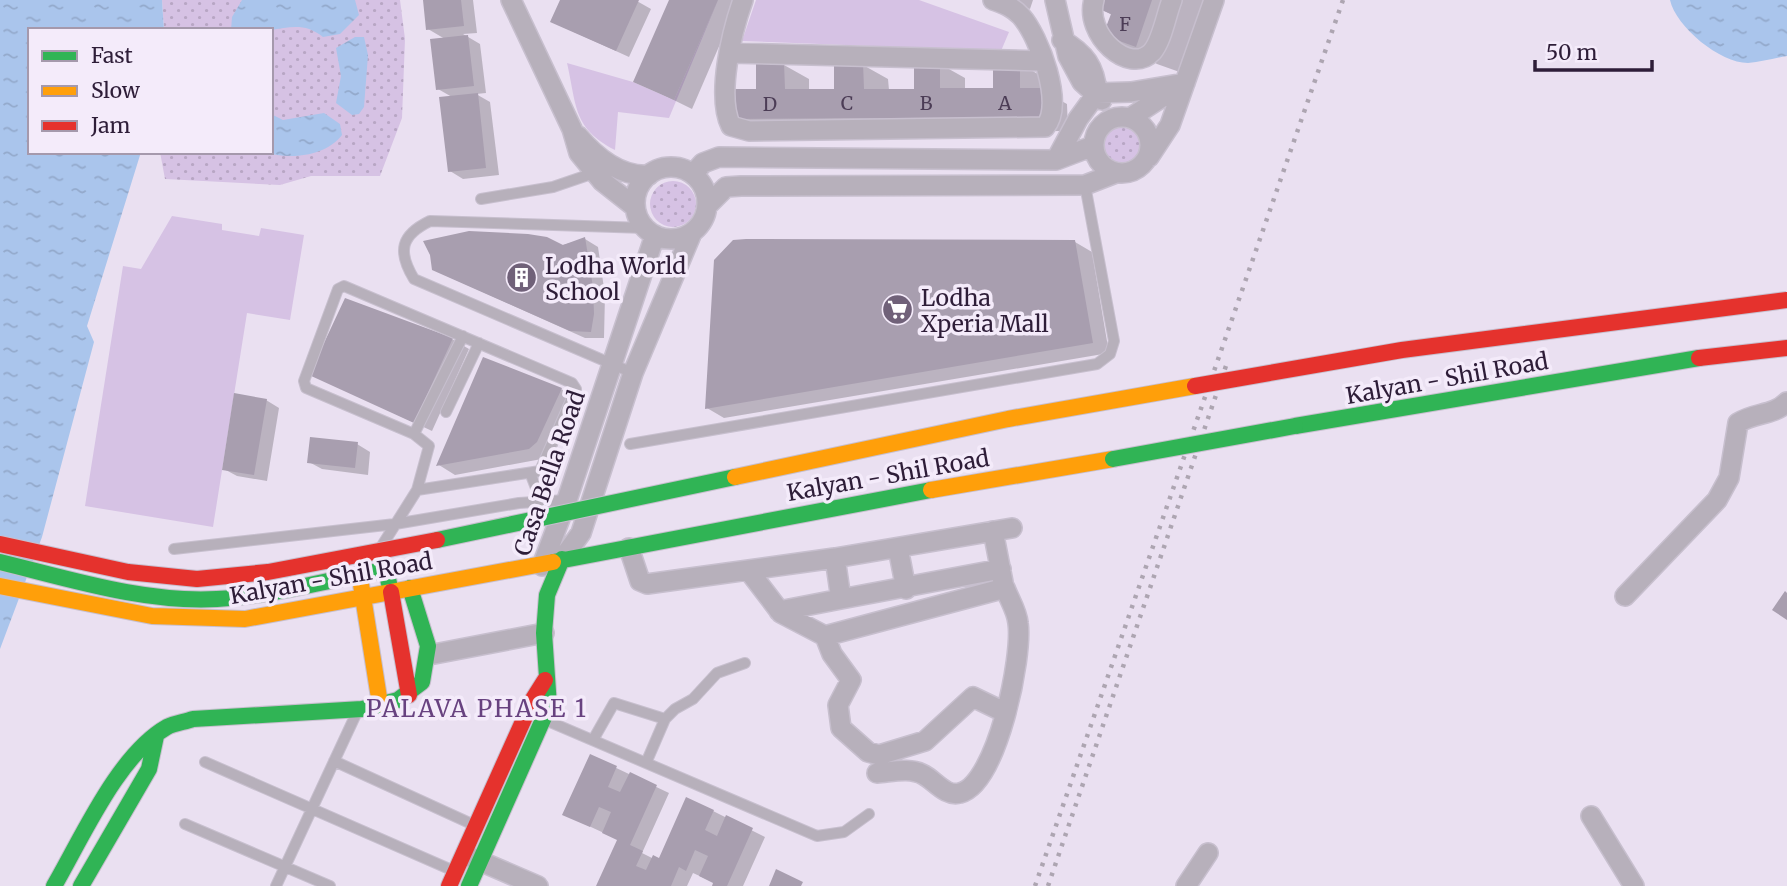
<svg xmlns="http://www.w3.org/2000/svg" width="1787" height="886" font-family="Merriweather,serif">
<defs>
<pattern id="grass-dots" width="8" height="8" patternUnits="userSpaceOnUse" patternTransform="scale(1.75)"><rect width="8" height="8" fill="#d6c2e4"/><path d="M2 2h.1M6 6h.1" fill="none" stroke="#b8a6c4" stroke-width="1.8" stroke-linecap="round"/></pattern>
<pattern id="water-ripples" width="26" height="14" patternUnits="userSpaceOnUse" patternTransform="scale(1.75)"><rect width="26" height="14" fill="#aac5ec"/><path d="M2 4q2-2 4 0t4 0M15 11q2-2 4 0t4 0" fill="none" stroke="#93a9cb"/></pattern>
</defs>
<rect width="100%" height="100%" fill="#eae0f1"/>
<path fill="url(#grass-dots)" d="M162,0H400L405,39L402,118L380,176H311L280,185L165,179L160,152H271V30H164Z
M1102 147a21 21 0 1 1 42 0a21 21 0 1 1-42 0Z
M650 204a23 23 0 1 1 46 0a23 23 0 1 1-46 0Z"/>
<path fill="#d6c2e4" d="M718,0L669,118L618,112L615,150C573,128 577,107 567,63L633,82L674,100Z
M756,0H919L1009,32L1001,51L742,41Z
M172,216L222,224V230L259,236L261,228L304,235L290,320L247,313L213,527L85,506L123,266L141,269Z"/>
<path fill="url(#water-ripples)" d="M0,0H162L164,30H30V152H141L87,326L94,342L42,537L0,649Z
M242,0H355L359,15L340,34L323,37C305,23 292,27 270,30C258,31 244,30 231,30L232,17Z
M1670,0H1787V56C1775,58 1761,62 1748,63C1720,63 1676,27 1670,0Z
M355,37H364L368,55L364,107L359,114L352,115L336,103L341,76L336,48Z
M324,113L340,124L342,135C325,157 289,160 264,152H271V114L283,120Z"/>
<path fill="#0003" d="M425,0H473L477,33L463,34L480,44L486,93L476,94L490,102L499,175L463,179L450,171L452,97L438,89L445,39L428,29Z
M562,0H635L651,9L629,57L552,22Z
M671,0H739L692,109L635,81Z
M1004,0H1033L1030,9Z
M1104,0H1214L1188,75L1157,64L1105,34L1112,15L1101,9Z
M940,64L965,78V90H995L1020,64L1045,78V92L1067,104L1068,131L758,132L733,118L784,65L809,79V91H836L863,65L888,79L889,90H916Z
M585,239L598,247L605,295L604,338H585L447,276Z
M1075,242L1092,252L1109,353L724,418L707,408Z
M452,339L469,349L432,431L311,374Z
M561,389L578,399L555,452L547,458L455,475L439,465Z
M266,400L279,408L267,481L237,476L224,469Z
M357,444L370,452L368,475L322,469L309,462Z
M591,756L669,793L642,853L652,858L660,861L713,811L765,837L743,886H714L715,883L693,873L687,886H598L619,840L578,821Z"/>
<path fill="#a89eaf" d="M423,0H461L464,26L426,30Z
M560,0H639L616,51L550,22Z
M669,0H718L674,100L633,82Z
M1102,0H1152L1136,47L1103,35L1111,14L1099,9Z
M468,35L474,86L436,90L430,39Z
M914,62H940V88H993V62H1020V88H1042L1043,117L731,119V89H756V63H784L785,89H834V63H863L864,89H914Z
M478,93L486,168L448,172L439,97Z
M469,231L528,234L547,237L563,245L585,237L593,287L594,314L591,332L570,331L432,270L430,255L423,241Z
M746,239L1075,240L1093,343L705,409L714,260L733,240Z
M345,298L453,338L414,423L309,375Z
M483,357L562,388L537,442L529,449L436,466Z
M234,393L267,399L254,475L222,470Z
M310,437L358,442L355,468L307,463Z
M1785,591L1787,593V620L1772,610Z
M590,754L617,766L608,787L620,792L630,772L657,785L630,845L643,851L636,866L646,870L653,855L659,858L686,797L714,810L705,830L717,836L726,815L753,828L727,886H712L713,883L699,876L708,856L695,850L686,871L679,867L671,886H596L617,840L602,833L611,812L599,807L590,827L562,815Z
M776,869L803,882L801,886H769Z"/>
<g fill="none" stroke-linecap="round" stroke-linejoin="round">
<defs>
<path id="lane" d="M481,199L553,187L594,173
M633,373L414,279C397,251 401,235 430,221L645,228
M446,412L479,343
M414,434L463,336
M630,444L1097,364L1110,354L1114,341L1085,185
M531,475L541,501
M383,544L417,490L429,446L414,434L306,388L304,381L338,289L344,286L572,383L576,389L540,471L417,490
M174,549L395,524L519,503L566,500
M543,719L817,836L844,832L869,814
M593,740L614,703L665,719
M334,761L474,825
M205,762L454,871
M646,763L665,719L675,709L693,699L717,673L745,663
M185,824L330,886
M276,886L357,712"/>
<path id="street" d="M511,0L572,129L579,153L602,181L635,207
M743,0C732,31 716,96 731,126L749,131L1045,127C1065,105 1039,36 1021,16C1013,7 1004,4 993,0
M1055,0L1068,56L1082,82L1102,100
M1094,0C1084,34 1129,76 1152,52C1162,41 1166,15 1172,0
M730,53L1043,61
M1097,93L1131,92L1185,83
M1094 145a28 28 0 1 1 56 0a28 28 0 1 1-56 0Z
M1130,118L1176,88
M578,136C595,156 620,177 649,175
M1149,157L1170,125L1214,0
M1056,160L1078,119L1097,93C1095,67 1085,53 1062,40
M635 203a36 36 0 1 1 72 0a36 36 0 1 1-72 0Z
M693,174L703,163L719,157L1056,160L1093,146
M707,206L726,187L741,186L1085,185L1116,173
M993,531L1003,582
M629,548L640,581L647,584L835,558L1012,528
M898,548L906,589
M562,559L581,533L633,373L691,235
M542,566L567,500L655,235
M749,571L781,613L825,636
M1625,596L1717,500L1729,478L1738,423C1755,412 1773,416 1787,402
M841,599L1001,569
M779,611L841,599L835,558
M825,636L1005,588C1009,599 1017,611 1018,623C1023,656 997,784 960,793C946,797 935,781 924,775C910,767 892,772 877,773
M825,636L832,654L851,680L838,705L841,728L868,752L879,755L925,741L973,697L1004,712
M429,655L544,633
M1591,816L1634,886
M468,856L538,886
M1186,886L1208,853"/>
<path id="fast" d="M1295,426L1699,358
M0,562C70,579 144,603 217,599C274,596 329,579 386,570L391,592
M553,562L931,490
M54,886C82,838 118,755 167,727C175,723 185,722 193,719L362,709L398,700L422,682L428,646L410,588
M81,886L149,769L156,736
M469,886L549,706L544,633L547,595L562,559"/>
<path id="slow" d="M931,490L1113,459
M360,578L380,704
M0,586L152,616L245,619L553,562"/>
<path id="jam" d="M1699,358L1787,348
M391,592L409,695
M449,886L533,699L545,680"/>
</defs>
<use href="#lane" stroke="#c7bfce" stroke-width="12"/>
<use href="#street" stroke="#c7bfce" stroke-width="22"/>
<use href="#fast" stroke="#c7bfce" stroke-width="18"/>
<use href="#slow" stroke="#c7bfce" stroke-width="18"/>
<use href="#jam" stroke="#c7bfce" stroke-width="18"/>
<use href="#lane" stroke="#b7b0bb" stroke-width="10"/>
<use href="#street" stroke="#b7b0bb" stroke-width="19"/>
<use href="#fast" stroke="#30b455" stroke-width="16"/>
<use href="#slow" stroke="#ff9f0a" stroke-width="16"/>
<use href="#jam" stroke="#e5322d" stroke-width="16"/>
<path stroke="#ada5b1" stroke-width="4.5" stroke-dasharray="3.5 7" stroke-linecap="butt" d="M1035,886L1343,0
M1048,886L1228,360"/>
<defs>
<path id="fast-bridge" d="M1113,459L1295,426
M437,540L735,477"/>
<path id="slow-bridge" d="M735,477L1008,419L1195,386"/>
<path id="jam-bridge" d="M1195,386L1402,350L1787,300
M0,544L128,572L197,579L268,572L437,540"/>
</defs>
<use href="#fast-bridge" stroke="#c7bfce" stroke-width="18" stroke-linecap="butt"/>
<use href="#slow-bridge" stroke="#c7bfce" stroke-width="18" stroke-linecap="butt"/>
<use href="#jam-bridge" stroke="#c7bfce" stroke-width="18" stroke-linecap="butt"/>
<use href="#fast-bridge" stroke="#30b455" stroke-width="16"/>
<use href="#slow-bridge" stroke="#ff9f0a" stroke-width="16"/>
<use href="#jam-bridge" stroke="#e5322d" stroke-width="16"/>
</g>
<defs>
<symbol id="building-disc" viewBox="-11 -11 22 22"><circle r="9.5" fill="#706179" stroke="#f4ebfa"/><path d="M-4-6H4V6H1V3H-1V6H-4ZM-2.5-4.3h1.7v1.8h-1.7ZM.8-4.3h1.7v1.8H.8ZM-2.5-1h1.7V.8h-1.7ZM.8-1h1.7V.8H.8Z" fill="#fff"/></symbol>
<symbol id="supermarket-disc" viewBox="-11 -11 22 22"><circle r="9.5" fill="#706179" stroke="#f4ebfa"/><path d="M-6-5.5h2.5l.6 2H6L4.5 2H-2.5L-4.4-4H-6ZM-1.5 3.2a1.3 1.3 0 1 0 .1 0ZM3 3.2a1.3 1.3 0 1 0 .1 0Z" fill="#fff"/></symbol>
</defs>
<g fill-rule="evenodd">
<use href="#building-disc" x="504" y="260" width="35" height="35"/>
<use href="#supermarket-disc" x="880" y="292" width="35" height="35"/>
</g>
<g text-anchor="middle" dominant-baseline="central" stroke-width="7" stroke-linejoin="round" paint-order="stroke">
<g font-size="19" fill="#4c3d56">
<text x="1125" y="24">F</text>
<text x="847" y="103">C</text>
<text x="926" y="103">B</text>
<text x="1005" y="103">A</text>
<text x="770" y="104">D</text>
</g>
<g font-size="23" fill="#2e1d38" stroke="#f4ebfa" text-anchor="start">
<text x="545" y="265">Lodha World<tspan x="545" dy="26">School</tspan></text>
<text x="921" y="297">Lodha<tspan x="921" dy="26">Xperia Mall</tspan></text>
</g>
<g font-size="23" fill="#2e1d38" stroke="#f4ebfa">
<text transform="translate(1447 378) rotate(-10)">Kalyan - Shil Road</text>
<text transform="translate(549 473) rotate(-71)">Casa Bella Road</text>
<text transform="translate(888 475) rotate(-10)">Kalyan - Shil Road</text>
<text transform="translate(331 578) rotate(-10)">Kalyan - Shil Road</text>
</g>
<g font-size="24" letter-spacing="2" fill="#684280" stroke="#f4ebfa">
<text x="477" y="708">PALAVA PHASE 1</text>
</g>
</g>
<rect x="28" y="28" width="245" height="126" fill="#f4ebfa" stroke="#a599ac" stroke-width="2"/>
<rect x="42" y="51" width="35" height="10" fill="#30b455" stroke="#a599ac" stroke-width="2"/>
<text x="91" y="63" font-size="21" fill="#2e1d38">Fast</text>
<rect x="42" y="86" width="35" height="10" fill="#ff9f0a" stroke="#a599ac" stroke-width="2"/>
<text x="91" y="98" font-size="21" fill="#2e1d38">Slow</text>
<rect x="42" y="121" width="35" height="10" fill="#e5322d" stroke="#a599ac" stroke-width="2"/>
<text x="91" y="133" font-size="21" fill="#2e1d38">Jam</text>
<path d="M1535 60v10h117v-10" fill="none" stroke="#2e1d38" stroke-width="3.5"/>
<text x="1546" y="60" font-size="21" fill="#2e1d38" stroke="#f4ebfa" stroke-width="5" paint-order="stroke">50 m</text>
</svg>
